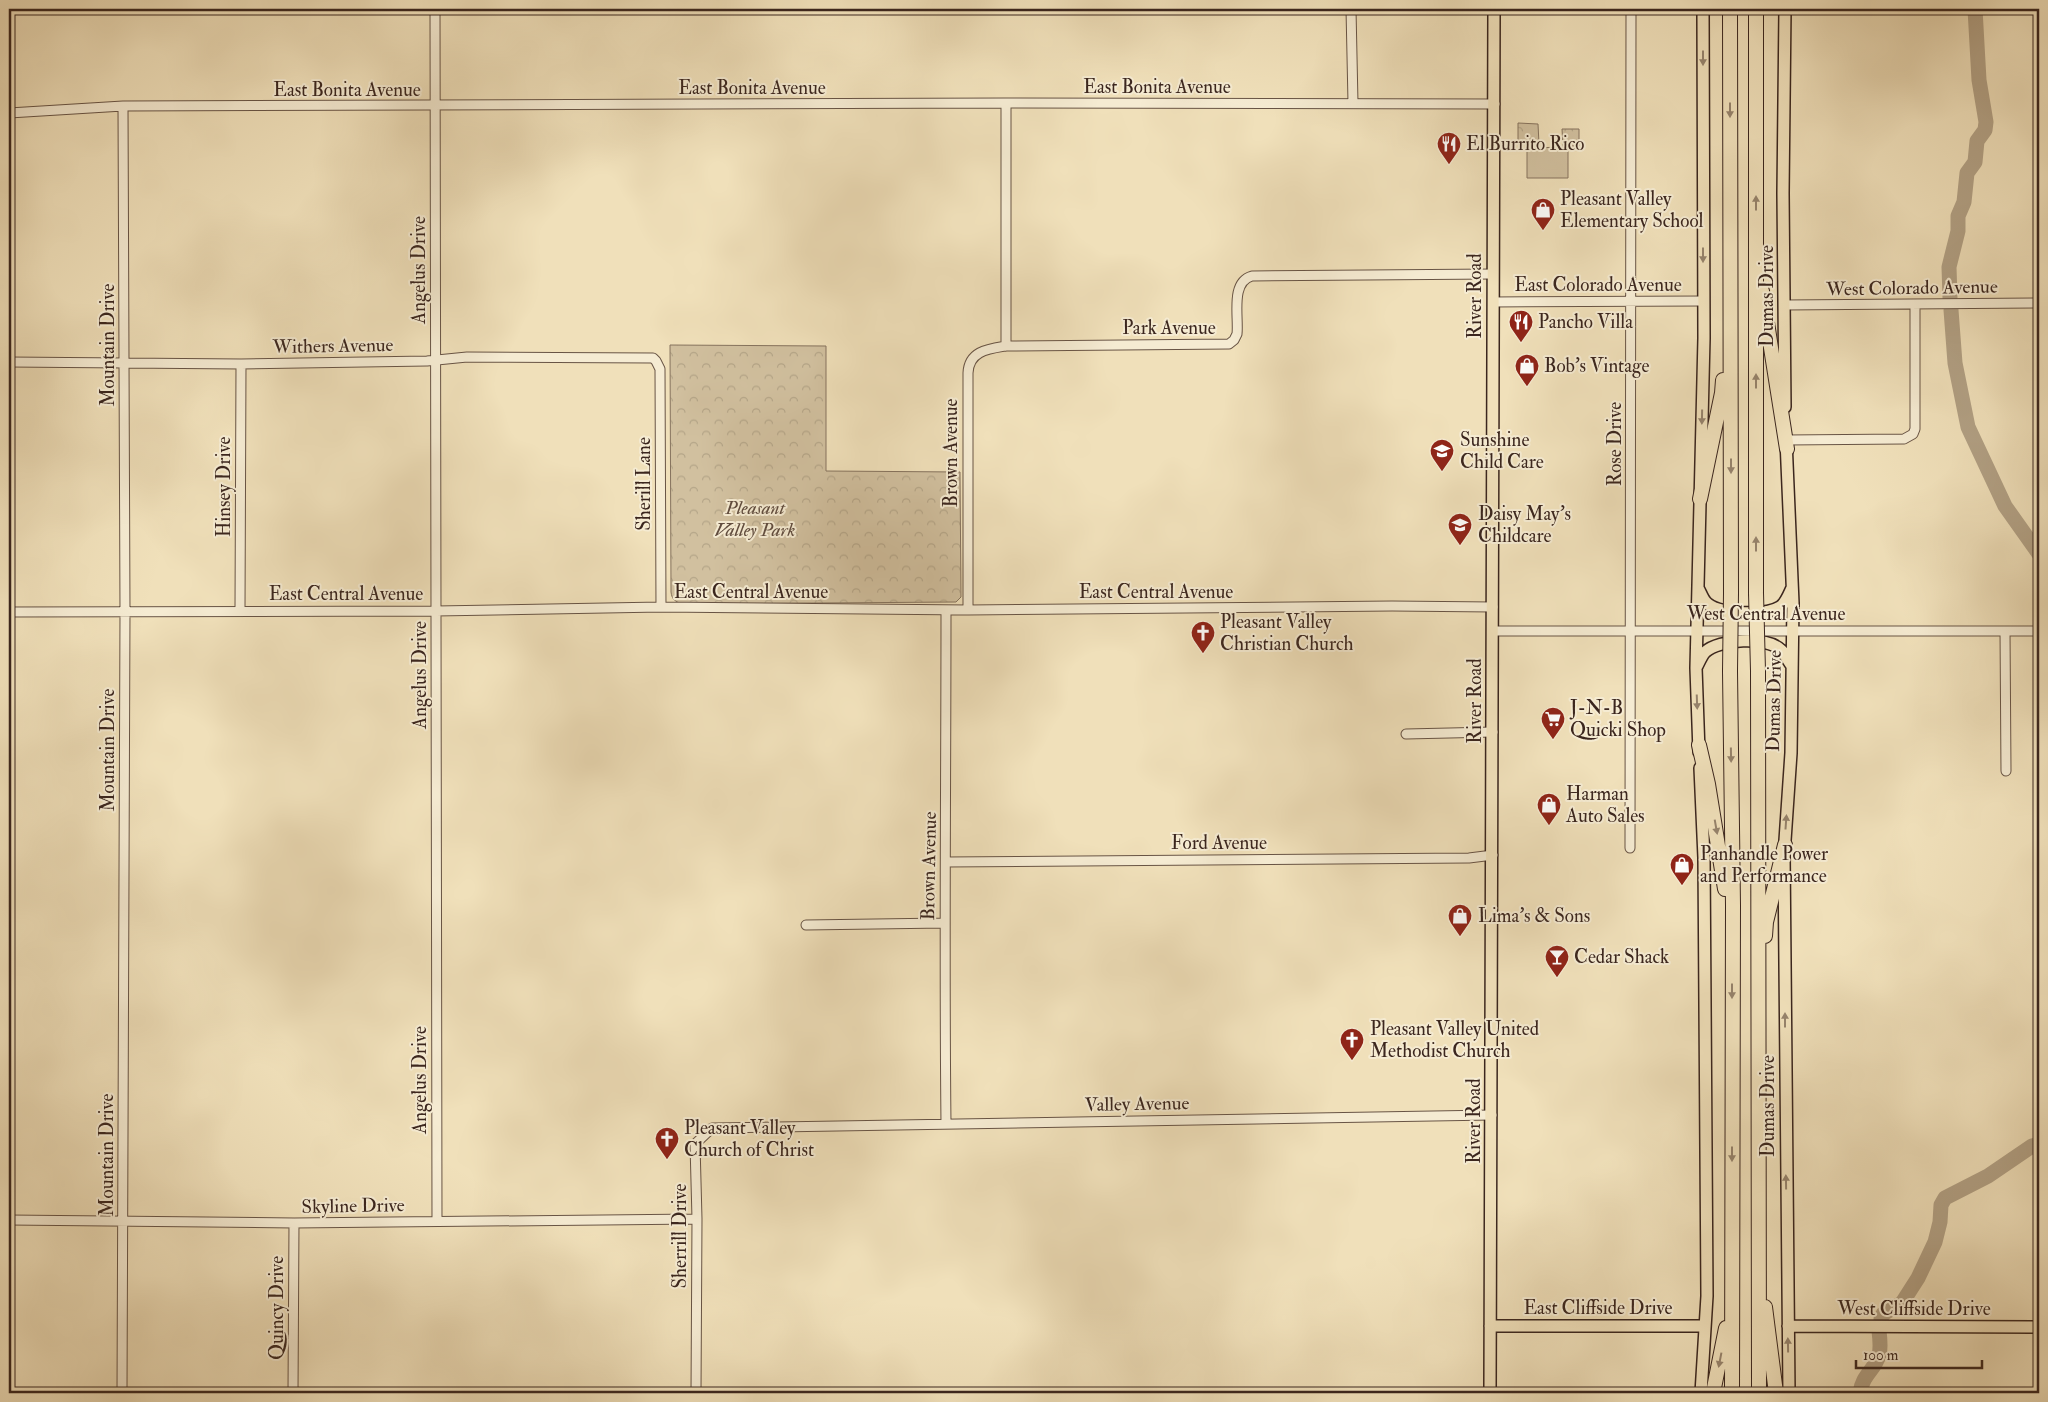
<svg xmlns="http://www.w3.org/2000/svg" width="2048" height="1402" font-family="'IM FELL Double Pica',serif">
<defs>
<pattern id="park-crowns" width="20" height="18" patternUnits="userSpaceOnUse" patternTransform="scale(1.25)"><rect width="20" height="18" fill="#d1c09f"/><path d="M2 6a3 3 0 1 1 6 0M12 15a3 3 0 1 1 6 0" fill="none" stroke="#b4a588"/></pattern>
</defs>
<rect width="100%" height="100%" fill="#f0e0ba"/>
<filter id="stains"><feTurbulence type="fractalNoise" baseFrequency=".004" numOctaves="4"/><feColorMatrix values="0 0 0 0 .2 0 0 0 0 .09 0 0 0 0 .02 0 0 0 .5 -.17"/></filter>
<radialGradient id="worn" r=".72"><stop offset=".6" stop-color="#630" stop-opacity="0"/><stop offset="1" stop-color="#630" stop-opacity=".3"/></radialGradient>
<path fill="#d1c09f" stroke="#86735e" d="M1568,147V178H1527V148Z"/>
<path fill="url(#park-crowns)" stroke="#86735e" d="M1518,123L1538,124L1539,144H1518Z
M1562,129H1579V146H1563Z
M670,345L826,346V471L960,472L961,597L956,602L682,604C675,601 672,600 671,592Z"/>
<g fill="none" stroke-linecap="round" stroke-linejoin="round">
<path stroke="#b2a185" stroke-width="15" d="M1950,298L1949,267L1958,231V216L1964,202L1967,173L1975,162L1977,141L1985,130L1986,122L1979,80L1975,9
M1951,310L1955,363L1968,427L2005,506L2039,554
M1881,1319L1883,1314L1902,1303L1918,1278L1935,1242L1940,1222L1941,1205L1945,1198L1988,1176L2032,1146L2039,1144
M1860,1393C1862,1375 1875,1370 1879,1355C1881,1348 1880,1339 1879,1331"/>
<defs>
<path id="minor" d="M435,9L437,1221
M1351,9L1353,103
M1006,103V346
M9,113L123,106L1006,103L1495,104
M1493,302L1703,301
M1785,305L2039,303
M9,362L241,364L427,361L467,357L653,358L656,361L660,369L661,607
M1786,440L1904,439L1913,434L1915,429V304
M240,610L241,364
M968,610V373C969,351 988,349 1006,346L1229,344L1234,340L1237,334C1239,317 1230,282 1252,276L1493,274
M9,612L436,611L661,607L968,610L1392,606L1493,607
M1493,631H2039
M2005,631L2006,771
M1406,734L1493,732
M1630,848L1631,9
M946,862L1469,858L1493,855
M806,925L944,923
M946,1123C944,952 946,781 946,610
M9,1220L294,1223L697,1219
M122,1393L125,612L123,106
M293,1393L294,1223
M696,1393L697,1219L695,1144L712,1128L1492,1115"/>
<path id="major" d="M1785,9L1783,193L1785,407
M1786,440L1793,603L1791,753L1784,855L1789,1393
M1698,588C1701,593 1703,601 1708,604C1721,614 1766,616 1780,607C1786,603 1789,594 1792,588
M1697,666C1699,662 1702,655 1705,652C1719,639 1767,636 1781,650C1785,654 1788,661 1792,666
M1699,752L1696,668L1704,338L1703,9
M1700,768L1704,858L1707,1296L1701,1393
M1490,1326H1705
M1788,1326L2039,1327
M1490,1393L1494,9"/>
<path id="highway" d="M1730,9L1731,593
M1756,9V593
M1762,291L1787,449
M1700,499L1722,393L1723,380
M1730,671L1733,905L1732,1393
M1758,671L1759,1393
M1699,745L1708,784L1725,889
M1765,936L1766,922L1785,845
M1765,1307L1776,1393
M1713,1393L1726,1328"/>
</defs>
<use href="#minor" stroke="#685445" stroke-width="11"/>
<use href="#major" stroke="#3b261e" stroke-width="14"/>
<use href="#highway" stroke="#3b261e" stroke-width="16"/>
<use href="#minor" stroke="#f5ebd2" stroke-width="9"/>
<use href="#major" stroke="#f0e0ba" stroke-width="11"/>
<use href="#highway" stroke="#f0e0ba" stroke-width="14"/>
<defs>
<path id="highway-bridge" d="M1756,593L1758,671
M1730,671L1731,593"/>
</defs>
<use href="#highway-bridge" stroke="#3b261e" stroke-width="16" stroke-linecap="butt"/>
<use href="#highway-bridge" stroke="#f0e0ba" stroke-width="14"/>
</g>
<defs><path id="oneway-solid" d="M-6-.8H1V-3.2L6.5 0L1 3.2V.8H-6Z" transform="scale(1.25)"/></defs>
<g fill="#96836c">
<use href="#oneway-solid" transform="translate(1703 58) rotate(90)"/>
<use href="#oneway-solid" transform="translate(1730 110) rotate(90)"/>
<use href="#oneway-solid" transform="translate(1756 203) rotate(-90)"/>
<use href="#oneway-solid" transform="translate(1703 255) rotate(90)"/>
<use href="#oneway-solid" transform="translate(1756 381) rotate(-90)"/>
<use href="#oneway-solid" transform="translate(1702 417) rotate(91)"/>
<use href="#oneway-solid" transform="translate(1731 466) rotate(90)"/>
<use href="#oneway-solid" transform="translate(1756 544) rotate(-90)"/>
<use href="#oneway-solid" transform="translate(1697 702) rotate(88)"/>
<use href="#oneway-solid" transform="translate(1731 755) rotate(89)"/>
<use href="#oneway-solid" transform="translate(1786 822) rotate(-86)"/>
<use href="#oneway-solid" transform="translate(1716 827) rotate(80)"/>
<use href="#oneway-solid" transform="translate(1732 991) rotate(90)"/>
<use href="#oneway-solid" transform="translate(1785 1020) rotate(-90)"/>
<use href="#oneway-solid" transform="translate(1732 1154) rotate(90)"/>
<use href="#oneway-solid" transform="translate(1786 1182) rotate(-91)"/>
<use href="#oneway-solid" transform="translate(1788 1345) rotate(-91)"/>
<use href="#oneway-solid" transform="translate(1720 1360) rotate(101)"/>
</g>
<defs>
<symbol id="restaurant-pin" viewBox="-11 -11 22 30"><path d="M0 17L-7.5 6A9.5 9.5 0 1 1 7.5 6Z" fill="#8f2418" stroke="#f5ebd2"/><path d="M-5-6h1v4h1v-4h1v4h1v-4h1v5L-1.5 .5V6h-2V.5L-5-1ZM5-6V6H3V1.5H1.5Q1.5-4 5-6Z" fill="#fff"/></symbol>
<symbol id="shop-pin" viewBox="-11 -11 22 30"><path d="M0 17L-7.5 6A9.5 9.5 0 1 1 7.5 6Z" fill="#8f2418" stroke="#f5ebd2"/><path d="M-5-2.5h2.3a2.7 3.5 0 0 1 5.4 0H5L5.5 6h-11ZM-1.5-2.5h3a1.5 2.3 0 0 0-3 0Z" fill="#fff"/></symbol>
<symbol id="school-pin" viewBox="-11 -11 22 30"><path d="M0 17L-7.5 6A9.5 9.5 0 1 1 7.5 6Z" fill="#8f2418" stroke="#f5ebd2"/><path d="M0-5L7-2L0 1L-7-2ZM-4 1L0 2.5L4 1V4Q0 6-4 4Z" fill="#fff"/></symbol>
<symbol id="church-pin" viewBox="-11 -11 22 30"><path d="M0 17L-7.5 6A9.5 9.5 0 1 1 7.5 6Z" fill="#8f2418" stroke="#f5ebd2"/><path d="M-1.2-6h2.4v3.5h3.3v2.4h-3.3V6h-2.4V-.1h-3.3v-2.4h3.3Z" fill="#fff"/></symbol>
<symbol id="supermarket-pin" viewBox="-11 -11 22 30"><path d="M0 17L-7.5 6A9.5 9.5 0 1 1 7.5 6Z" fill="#8f2418" stroke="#f5ebd2"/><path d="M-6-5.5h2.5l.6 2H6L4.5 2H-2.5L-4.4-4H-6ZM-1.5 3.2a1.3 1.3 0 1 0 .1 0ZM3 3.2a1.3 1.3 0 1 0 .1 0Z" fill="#fff"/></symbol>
<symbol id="bar-pin" viewBox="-11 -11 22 30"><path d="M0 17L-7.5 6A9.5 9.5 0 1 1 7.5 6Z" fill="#8f2418" stroke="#f5ebd2"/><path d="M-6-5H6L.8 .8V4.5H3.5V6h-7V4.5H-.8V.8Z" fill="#fff"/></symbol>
</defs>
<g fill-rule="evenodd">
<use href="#restaurant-pin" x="1435" y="130" width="28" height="38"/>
<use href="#shop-pin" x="1529" y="196" width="28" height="38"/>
<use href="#restaurant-pin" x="1507" y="308" width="28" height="38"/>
<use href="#shop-pin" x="1513" y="352" width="28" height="38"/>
<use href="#school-pin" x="1428" y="437" width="28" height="38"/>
<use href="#school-pin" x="1446" y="511" width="28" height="38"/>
<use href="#church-pin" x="1189" y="619" width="28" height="38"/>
<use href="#supermarket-pin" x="1539" y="705" width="28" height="38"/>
<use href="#shop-pin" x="1535" y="791" width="28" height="38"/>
<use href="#shop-pin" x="1668" y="851" width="28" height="38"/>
<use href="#shop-pin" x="1446" y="902" width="28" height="38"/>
<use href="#bar-pin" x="1543" y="943" width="28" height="38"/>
<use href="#church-pin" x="1338" y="1026" width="28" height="38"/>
<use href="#church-pin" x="653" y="1125" width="28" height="38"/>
</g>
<g text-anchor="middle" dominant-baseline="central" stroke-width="4" stroke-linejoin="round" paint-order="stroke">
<g font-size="19" fill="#3b261e" stroke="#f5ebd2">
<text x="1157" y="87">East Bonita Avenue</text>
<text x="752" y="88">East Bonita Avenue</text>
<text x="347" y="90">East Bonita Avenue</text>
<text transform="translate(419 270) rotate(-90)">Angelus Drive</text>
<text x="1598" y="285">East Colorado Avenue</text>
<text transform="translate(1912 288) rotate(-1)">West Colorado Avenue</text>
<text transform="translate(1475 296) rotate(-90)">River Road</text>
<text transform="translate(1767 296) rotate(-90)">Dumas Drive</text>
<text x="1169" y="328">Park Avenue</text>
<text transform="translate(108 345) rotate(-90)">Mountain Drive</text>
<text transform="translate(333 346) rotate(-1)">Withers Avenue</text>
<text transform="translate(1615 444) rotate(-90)">Rose Drive</text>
<text transform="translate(951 453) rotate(-90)">Brown Avenue</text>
<text transform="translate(644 484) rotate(-90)">Sherill Lane</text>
<text transform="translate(224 487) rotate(-90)">Hinsey Drive</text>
<text x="751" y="592">East Central Avenue</text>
<text x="1156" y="592">East Central Avenue</text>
<text x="346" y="594">East Central Avenue</text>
<text x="1766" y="614">West Central Avenue</text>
<text transform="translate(420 675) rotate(-90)">Angelus Drive</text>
<text transform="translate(1475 701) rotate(-90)">River Road</text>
<text transform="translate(1774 701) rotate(-89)">Dumas Drive</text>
<text transform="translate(108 750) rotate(-90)">Mountain Drive</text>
<text x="1219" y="843">Ford Avenue</text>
<text transform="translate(929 866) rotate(-89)">Brown Avenue</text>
<text transform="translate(420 1080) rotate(-90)">Angelus Drive</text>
<text transform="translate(1137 1104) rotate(-1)">Valley Avenue</text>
<text transform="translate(1768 1106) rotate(-90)">Dumas Drive</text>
<text transform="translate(1474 1121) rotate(-90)">River Road</text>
<text transform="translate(107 1155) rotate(-90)">Mountain Drive</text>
<text transform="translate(353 1206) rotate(-1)">Skyline Drive</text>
<text transform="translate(680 1236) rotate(-90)">Sherrill Drive</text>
<text transform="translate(277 1308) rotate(-90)">Quincy Drive</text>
<text x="1598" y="1308">East Cliffside Drive</text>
<text x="1914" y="1309">West Cliffside Drive</text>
</g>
<g font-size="19" fill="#3b261e" stroke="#f5ebd2" text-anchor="start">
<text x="1466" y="144">El Burrito Rico</text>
<text x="1560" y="199">Pleasant Valley<tspan x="1560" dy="22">Elementary School</tspan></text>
<text x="1538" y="322">Pancho Villa</text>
<text x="1544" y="366">Bob's Vintage</text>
<text x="1460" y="440">Sunshine<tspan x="1460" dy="22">Child Care</tspan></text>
<text x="1478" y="514">Daisy May's<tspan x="1478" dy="22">Childcare</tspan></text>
<text x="1220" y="622">Pleasant Valley<tspan x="1220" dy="22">Christian Church</tspan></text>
<text x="1570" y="708">J-N-B<tspan x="1570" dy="22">Quicki Shop</tspan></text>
<text x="1566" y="794">Harman<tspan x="1566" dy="22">Auto Sales</tspan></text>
<text x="1700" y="854">Panhandle Power<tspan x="1700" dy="22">and Performance</tspan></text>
<text x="1478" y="916">Lima's &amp; Sons</text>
<text x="1574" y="957">Cedar Shack</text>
<text x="1370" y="1029">Pleasant Valley United<tspan x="1370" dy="22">Methodist Church</tspan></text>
<text x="684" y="1128">Pleasant Valley<tspan x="684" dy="22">Church of Christ</tspan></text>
</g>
<g font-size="19" font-style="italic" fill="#604c3e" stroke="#f5ebd2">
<text x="755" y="508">Pleasant<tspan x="755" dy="22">Valley Park</tspan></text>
</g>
</g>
<rect width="2048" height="1402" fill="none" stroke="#f0e0ba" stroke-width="30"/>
<rect x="10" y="10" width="2028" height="1382" fill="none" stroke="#3b261e" stroke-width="2.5"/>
<rect x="15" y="15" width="2018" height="1372" fill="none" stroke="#3b261e"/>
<path d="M1856 1360v8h126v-8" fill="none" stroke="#3b261e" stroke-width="2.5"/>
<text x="1863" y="1360" font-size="15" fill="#3b261e" stroke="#f5ebd2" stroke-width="4" paint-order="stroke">100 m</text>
<rect width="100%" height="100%" filter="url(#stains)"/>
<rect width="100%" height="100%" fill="url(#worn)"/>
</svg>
